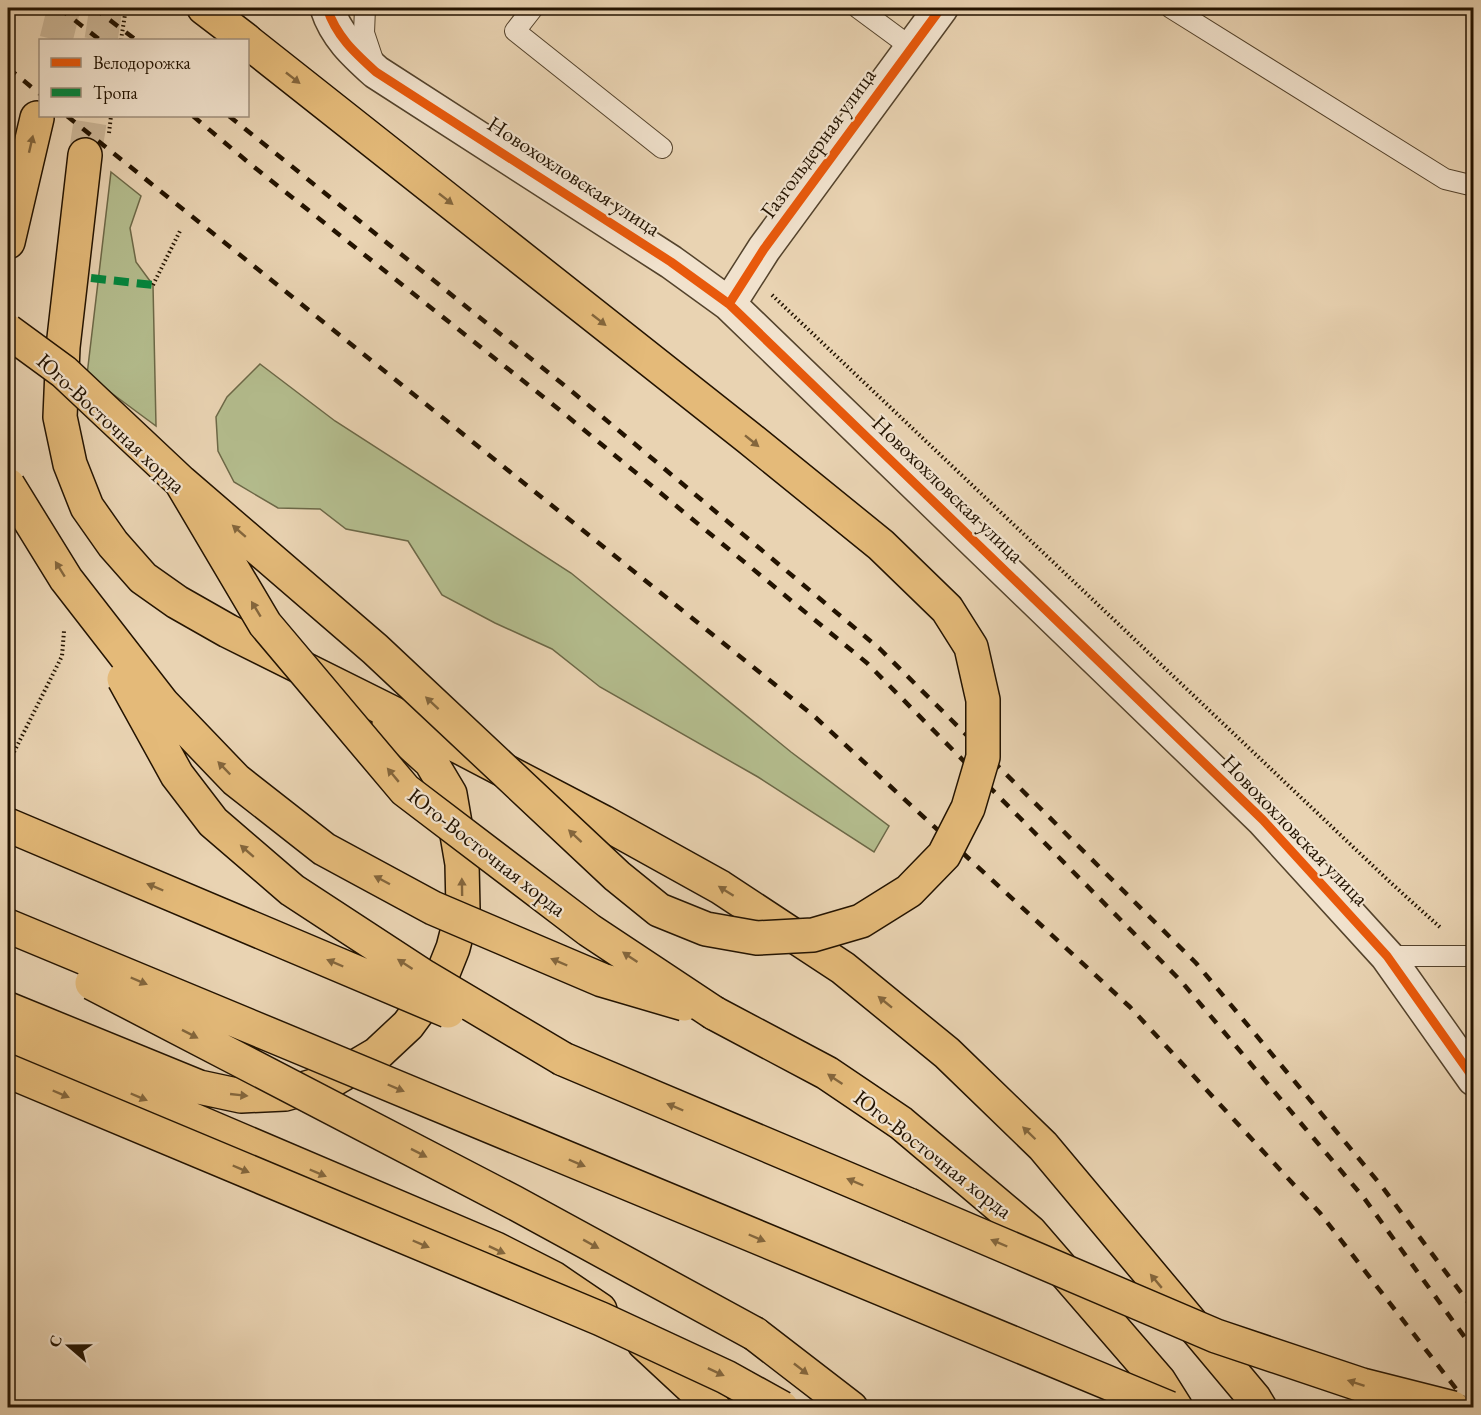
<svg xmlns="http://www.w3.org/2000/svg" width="1481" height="1415" font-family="'EB Garamond',serif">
<rect width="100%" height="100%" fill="#e9d3b2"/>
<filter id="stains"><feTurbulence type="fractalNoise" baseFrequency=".00333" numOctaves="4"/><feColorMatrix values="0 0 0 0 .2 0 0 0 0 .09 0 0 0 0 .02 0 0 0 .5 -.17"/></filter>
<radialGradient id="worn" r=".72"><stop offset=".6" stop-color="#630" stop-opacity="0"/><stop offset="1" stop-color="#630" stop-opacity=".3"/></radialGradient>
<path fill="#b4bd8e" stroke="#6c6847" stroke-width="1.5" d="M111,172L141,196L130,228L136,262L153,285L156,426L87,375Z
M260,364L335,421L571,573L791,752L889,826L874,852L758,777L600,687L552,649L495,623L442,595L408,541L346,529L320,509L278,508L234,482L218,451L216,417L227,397Z"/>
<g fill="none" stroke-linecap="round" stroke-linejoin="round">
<path stroke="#cbb697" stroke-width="33" stroke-dasharray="33 16" stroke-linecap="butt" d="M56,40L64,8
M101,40L106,8
M85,155L91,116"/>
<defs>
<path id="service" d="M365,8L364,33L375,66
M533,8L515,31L662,148
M858,8L912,48
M1171,8L1445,179L1474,186
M1387,956H1474"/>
<path id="tertiary" d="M327,8C336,36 355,53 376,72L671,262L729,304L1263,820L1387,956L1474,1079
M729,304L764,249L941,8"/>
<path id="primary" d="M204,8L246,40
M85,155L63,347L60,417L70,464L87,507L113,544L143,578L177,602L228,631L425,729L603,822L720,887L843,968L947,1053L1043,1146L1254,1398L1260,1408
M8,242L37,118
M8,1009L199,1087L241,1096L285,1094L331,1081L377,1054L408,1025L439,983L453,948L463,909L462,864L450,794L431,762L389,724
M714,1013L827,1073L901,1123L1030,1232L1159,1381L1176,1408
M8,1041L496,1249L553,1278L600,1310
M563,1059L909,1205
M755,1334L851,1408
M644,1343L714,1408"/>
</defs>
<use href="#service" stroke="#54432c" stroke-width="22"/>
<use href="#tertiary" stroke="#54432c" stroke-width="36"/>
<use href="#primary" stroke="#231300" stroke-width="36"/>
<path stroke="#231300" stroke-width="4" stroke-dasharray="1.5 3" stroke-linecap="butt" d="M121,40L126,8
M109,133L111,116
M153,285L181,229
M772,295L1391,883L1442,929
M8,764L62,656L64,631"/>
<use href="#service" stroke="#f1e2cd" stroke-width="20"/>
<use href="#tertiary" stroke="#f1e2cd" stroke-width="33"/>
<use href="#primary" stroke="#e4ba79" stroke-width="33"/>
<path stroke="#231300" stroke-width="4.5" stroke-dasharray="10 10" stroke-linecap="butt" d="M59,8L100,40
M94,8L136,40
M8,68L40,94
M67,116L814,716L1130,1007L1320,1213L1471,1408
M193,116L249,163L561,411L867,663L1181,981L1364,1198L1474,1350
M229,116L575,394L880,649L1196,963L1380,1184L1474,1310"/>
<defs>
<path id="primary-bridge" d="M8,331L64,372L181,482L265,624L405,790L589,930L714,1013
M181,482L375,649L617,876L659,910L706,929L757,938L813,935L861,921L909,891L944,855L968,808L983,757V700L971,647L947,609L881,545L749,438L248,42
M8,485L66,579L163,704L236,780L324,849L433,908L602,980L684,1004
M124,679L177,775L213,822L292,890L425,977L563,1059
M8,825L448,1011
M8,926L1169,1408
M92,983L513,1202L755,1334
M8,1071L601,1319L726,1377L782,1408
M909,1205L1216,1336L1362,1385L1453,1408"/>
</defs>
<use href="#primary-bridge" stroke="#231300" stroke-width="36" stroke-linecap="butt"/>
<use href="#primary-bridge" stroke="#e4ba79" stroke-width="33"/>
<path stroke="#00873e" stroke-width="8" stroke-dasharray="15 8" stroke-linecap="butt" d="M91,278L153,285"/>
<defs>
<path id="cycleway" d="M327,8C336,36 355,53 376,72L671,262L729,304L1263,820L1387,956L1474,1079
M729,304L764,249L941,8"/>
</defs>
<use href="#cycleway" stroke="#f1e2cd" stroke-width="13"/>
<use href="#cycleway" stroke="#e8590c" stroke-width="9"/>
</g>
<defs><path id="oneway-solid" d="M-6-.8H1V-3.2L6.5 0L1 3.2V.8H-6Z" transform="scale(1.5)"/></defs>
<g fill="#84663c">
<use href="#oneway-solid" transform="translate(293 78) rotate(38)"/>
<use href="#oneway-solid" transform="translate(31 144) rotate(-77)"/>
<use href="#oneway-solid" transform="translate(446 199) rotate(38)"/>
<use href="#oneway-solid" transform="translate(599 320) rotate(38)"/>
<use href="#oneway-solid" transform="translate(752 441) rotate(39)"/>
<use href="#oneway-solid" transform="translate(239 531) rotate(-139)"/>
<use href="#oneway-solid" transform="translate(60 569) rotate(-122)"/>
<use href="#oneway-solid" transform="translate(256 609) rotate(-121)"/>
<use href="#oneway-solid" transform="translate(432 703) rotate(-137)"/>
<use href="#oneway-solid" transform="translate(224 768) rotate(-134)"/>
<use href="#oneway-solid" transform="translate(393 775) rotate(-130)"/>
<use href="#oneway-solid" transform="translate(575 836) rotate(-137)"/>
<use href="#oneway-solid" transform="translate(247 851) rotate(-139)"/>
<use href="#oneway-solid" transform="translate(382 880) rotate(-152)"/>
<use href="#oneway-solid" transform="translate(155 887) rotate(-157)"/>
<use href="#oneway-solid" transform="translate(462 887) rotate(-91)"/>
<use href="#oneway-solid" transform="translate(726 891) rotate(-148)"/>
<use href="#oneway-solid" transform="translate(630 957) rotate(-146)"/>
<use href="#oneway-solid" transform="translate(559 962) rotate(-157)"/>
<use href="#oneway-solid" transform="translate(335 963) rotate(-157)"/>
<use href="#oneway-solid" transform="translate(405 964) rotate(-147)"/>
<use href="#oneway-solid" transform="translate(139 981) rotate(23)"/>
<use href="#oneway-solid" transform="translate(885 1002) rotate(-141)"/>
<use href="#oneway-solid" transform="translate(190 1034) rotate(27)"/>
<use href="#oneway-solid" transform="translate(835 1079) rotate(-146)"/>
<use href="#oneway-solid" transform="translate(396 1088) rotate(23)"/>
<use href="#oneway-solid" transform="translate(61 1094) rotate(23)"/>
<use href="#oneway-solid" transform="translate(239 1095) rotate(6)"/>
<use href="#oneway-solid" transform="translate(139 1097) rotate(23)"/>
<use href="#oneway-solid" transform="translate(675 1107) rotate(-157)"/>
<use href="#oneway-solid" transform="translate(1029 1133) rotate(-136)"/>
<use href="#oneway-solid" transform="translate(419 1153) rotate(27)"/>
<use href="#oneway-solid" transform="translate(577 1163) rotate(23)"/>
<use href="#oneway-solid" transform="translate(241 1169) rotate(23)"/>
<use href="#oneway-solid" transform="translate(318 1173) rotate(23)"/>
<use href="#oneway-solid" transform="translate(855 1182) rotate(-157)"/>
<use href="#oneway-solid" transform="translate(757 1238) rotate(23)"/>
<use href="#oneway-solid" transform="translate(999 1243) rotate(-157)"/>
<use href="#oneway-solid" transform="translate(421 1244) rotate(23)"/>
<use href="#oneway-solid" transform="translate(591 1244) rotate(29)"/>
<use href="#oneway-solid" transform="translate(497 1250) rotate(25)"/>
<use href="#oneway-solid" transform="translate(1156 1281) rotate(-130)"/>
<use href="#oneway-solid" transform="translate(801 1369) rotate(38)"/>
<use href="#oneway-solid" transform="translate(716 1372) rotate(25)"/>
<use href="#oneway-solid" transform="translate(1356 1383) rotate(-162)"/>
</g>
<g text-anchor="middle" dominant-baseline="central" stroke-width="4.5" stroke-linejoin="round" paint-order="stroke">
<g font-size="22" fill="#231300" stroke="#f1e2cd">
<text transform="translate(818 143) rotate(-54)">Газгольдерная улица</text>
<text transform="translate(574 176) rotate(33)">Новохохловская улица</text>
<text transform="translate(111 423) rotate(43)">Юго-Восточная хорда</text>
<text transform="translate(948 489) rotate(44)">Новохохловская улица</text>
<text transform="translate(1295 830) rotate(46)">Новохохловская улица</text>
<text transform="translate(487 852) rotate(38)">Юго-Восточная хорда</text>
<text transform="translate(933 1154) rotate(38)">Юго-Восточная хорда</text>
</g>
</g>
<rect width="1481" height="1415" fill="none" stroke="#e9d3b2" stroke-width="30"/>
<rect x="9" y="9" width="1463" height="1397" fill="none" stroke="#231300" stroke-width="3"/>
<rect x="15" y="15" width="1451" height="1385" fill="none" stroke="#231300" stroke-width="1.5"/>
<rect x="39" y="39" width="210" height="78" fill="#f1e2cd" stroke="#9f8f7b" stroke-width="1.5"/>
<rect x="51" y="58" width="30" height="9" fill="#e8590c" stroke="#9f8f7b" stroke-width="1.5"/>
<text x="93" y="69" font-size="18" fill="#231300">Велодорожка</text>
<rect x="51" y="88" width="30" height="9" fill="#00873e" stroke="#9f8f7b" stroke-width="1.5"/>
<text x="93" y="99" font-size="18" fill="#231300">Тропа</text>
<g transform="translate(69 1346) rotate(290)" stroke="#f1e2cd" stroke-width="4.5" paint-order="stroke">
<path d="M0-4.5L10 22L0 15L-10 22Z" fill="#231300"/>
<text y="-9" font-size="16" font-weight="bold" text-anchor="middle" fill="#231300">С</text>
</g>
<rect width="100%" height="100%" filter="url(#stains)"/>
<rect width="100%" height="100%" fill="url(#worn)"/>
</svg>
